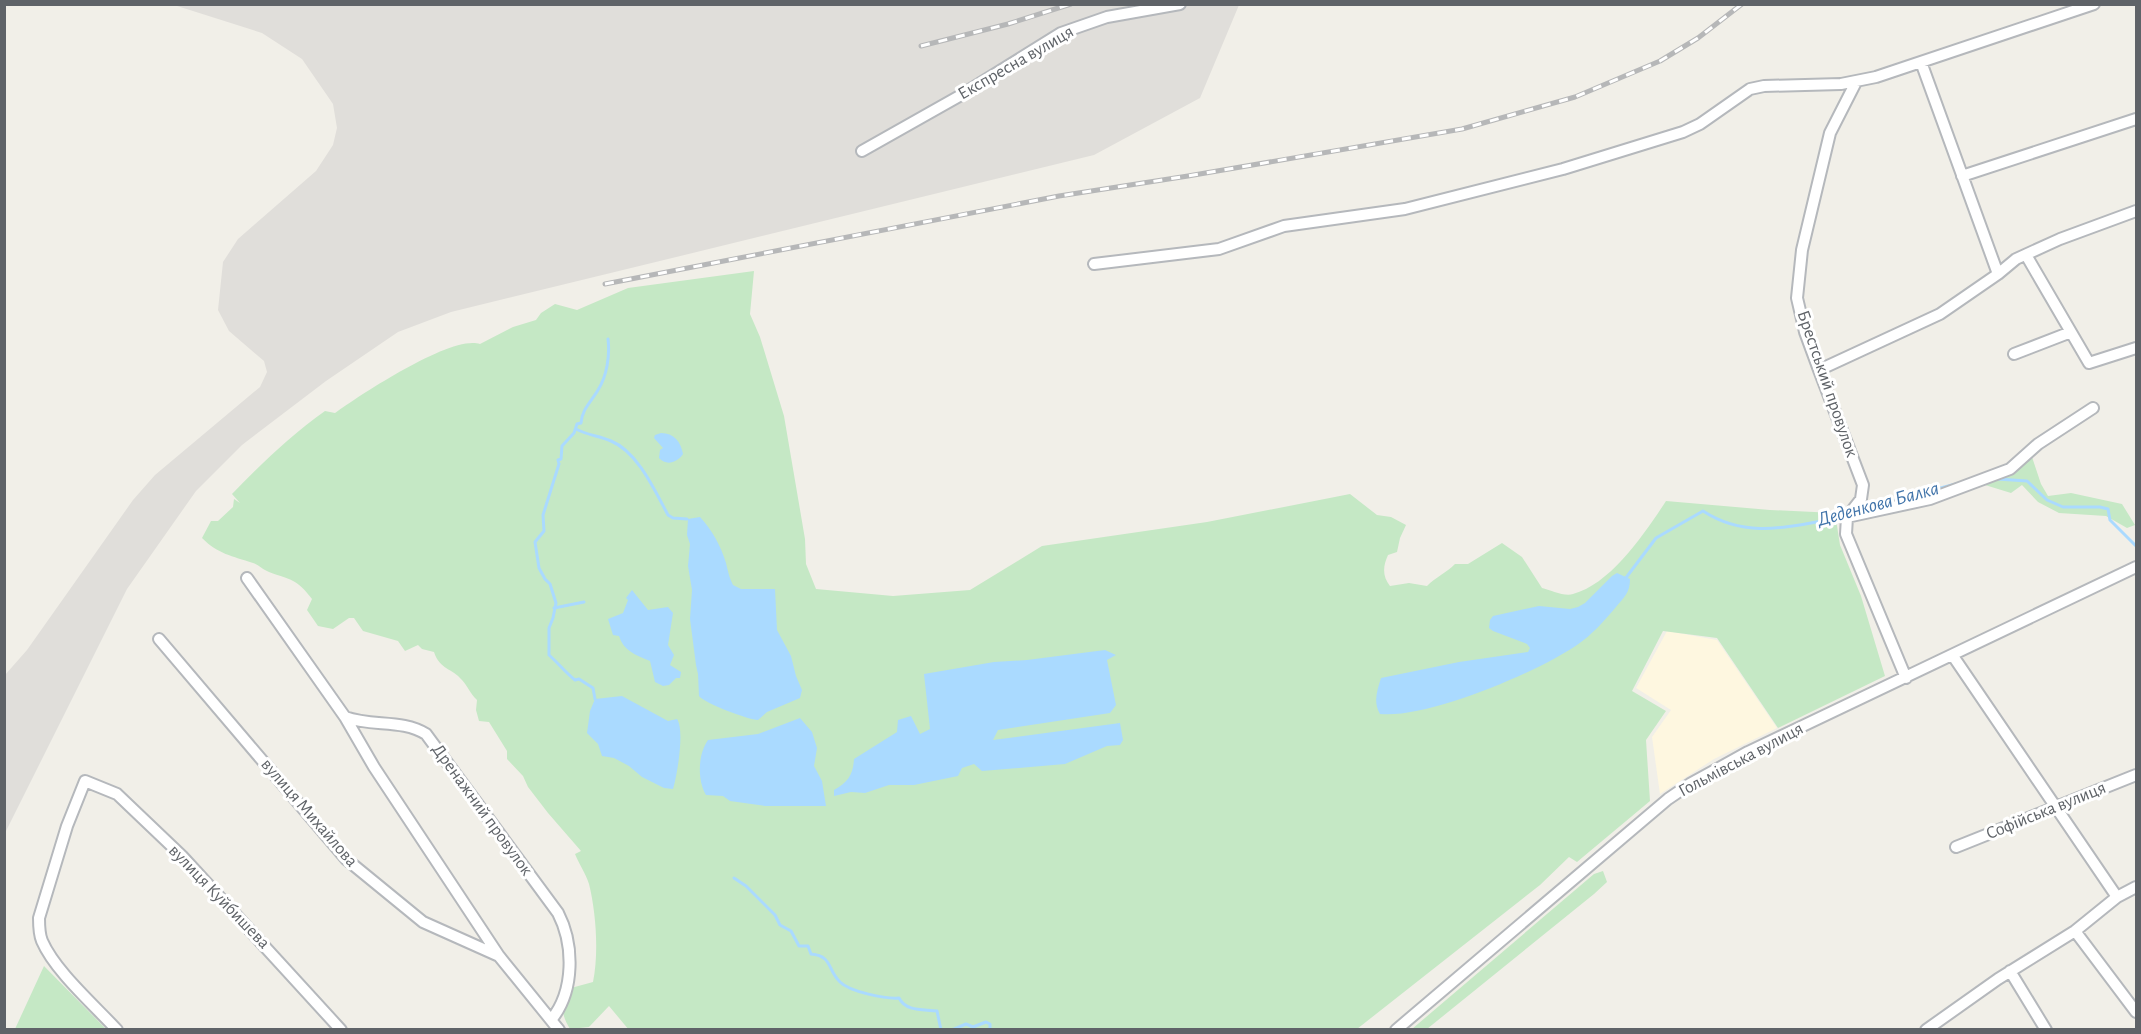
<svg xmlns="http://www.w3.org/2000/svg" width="2141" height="1034" font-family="'Alegreya Sans',sans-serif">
<rect width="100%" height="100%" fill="#f1efe8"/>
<path fill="#fef7e0" d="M1667,631L1717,640L1777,728L1714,759L1660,794L1652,737L1671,710L1636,688Z"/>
<path fill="#e0deda" d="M174,5H1239L1200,98L1094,155L451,312L398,332L326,381L242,445L196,491L127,589L5,833V675L27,650L133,500L155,475L260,387L267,372L264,361L229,331L218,310L223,262L238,239L316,171L333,145L337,128L333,104L302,59L262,33Z"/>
<path fill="#c5e8c5" d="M754,271L750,314L760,337L784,416L805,539L806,564L816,589L893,596L970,590L1042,546L1207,522L1350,494L1377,515L1391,517L1406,525L1400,538L1397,552L1388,555C1383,566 1382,576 1390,586L1409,583L1427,586C1436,577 1446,573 1455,564H1468L1502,543L1522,557L1542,588C1550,590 1565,597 1573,594C1611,584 1645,533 1666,501L1770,510L1835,513L1840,545L1861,596L1885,676L1778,728L1717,638L1663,631L1632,691L1666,711L1646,740L1650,801L1577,862L1569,857L1540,885L1357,1029L629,1030L609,1006L589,1027L570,1029C559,1011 563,1006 571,988L593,982C599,953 596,912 589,884C586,874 579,864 575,854L581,851L548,813L528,787L523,776L507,759V751L489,722L479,721L476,710L477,700C470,693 468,687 462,680C452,668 440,670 434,652L422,649L418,645L405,651L398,641L363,631L354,618H349L333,629L318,626L307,610L312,599C297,579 291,580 269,572C263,570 259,565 253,563C232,556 218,554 202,538L211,521H218L233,507L234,499L240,503L232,494C261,464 290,436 325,411L335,413C360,395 452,334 480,344L513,327L536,320L541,313L555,304L577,310L628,288Z
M2032,457L2041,484L2048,496L2071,493L2122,504L2135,525L2127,528L2106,516L2059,513L2038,502L2022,485L2011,493L1985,485Z
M1603,871L1607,882L1594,894L1427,1029H1412L1594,874Z
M44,966L106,1029H15Z"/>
<path fill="#aadaff" d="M661,433C674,433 681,442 683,454C677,463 666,466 659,458L660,450L663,448L654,438L655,435Z
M700,517C712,530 721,546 726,563C728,571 729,577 733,585L741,589H775L777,630L791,656L796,676L802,690L800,698L767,712L758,720C749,720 704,703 699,696L698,674L696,665L690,619L692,590L688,566L690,544L687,535L688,519Z
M1617,573L1630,579C1630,593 1624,597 1616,607C1604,621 1593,634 1577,645C1538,672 1427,719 1380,714C1373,702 1377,691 1381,678L1459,662L1528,652L1530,648L1527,644L1493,631L1489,628L1490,620L1493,616L1539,606L1570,609L1578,607L1585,603L1612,576Z
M632,590L648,610L668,607L673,613L668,645L674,655L670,665L681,672L680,678H676L669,685L663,686L655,682L650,661C635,655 623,650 619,636L613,635L608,619L623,613L628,600L626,598Z
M1105,650L1116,655L1107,660L1116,705L1110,713L998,730L993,740L1120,723L1123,740L1120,745L1107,746L1065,764L982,771L974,764L962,768L958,776L914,785H889L865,793L851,792L834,796V790C848,782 853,775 854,759L897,732L898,720L911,716L920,734L930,729L924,674L994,662L1027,660Z
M622,696L668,721L677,719C685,730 677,776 673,789L664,788L642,777L629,766L614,758L602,756L598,744L587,733L590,711L595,699Z
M800,718L812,732L817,748L814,766L822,781L826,806H765L730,801L723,796L706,795C697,780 698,754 708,740L758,734Z"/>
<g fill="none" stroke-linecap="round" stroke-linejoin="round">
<path stroke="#aadaff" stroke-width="3" d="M576,429C587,435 599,436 611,441C638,452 655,491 668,515L673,518L687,519
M1997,479L2027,481L2047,500L2063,507H2100L2108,509L2110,520L2136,546
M1869,507L1967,481
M1625,579L1656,538L1703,511C1749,541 1793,525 1844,517
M554,608L584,602
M595,699L593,688L579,679L575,680C566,673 558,663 549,655V628L553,618L556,603L550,584L545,579L539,568L535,542L544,531L543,515L559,464L558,460L561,459L562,446L574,433L577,424L581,423C582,409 591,402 598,390C607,376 610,355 608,339
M734,878L746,886L775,915L780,925L791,931L799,946H808L811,954C833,956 827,970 840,982C850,992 886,999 899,998C906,1012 924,1009 937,1011L941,1030
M952,1030L966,1024L973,1027L986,1022L990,1024V1030"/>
<defs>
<path id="minor" d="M1921,62L1998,274
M1856,82L1830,133L1802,250L1797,298L1805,332L1819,370L1863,485L1861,499L1847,517L1846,534L1906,678
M862,151L963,94L1061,33L1107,17L1180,4
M1962,176L2136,119
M2026,255L2089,363L2136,348
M1094,264L1219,249L1284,226L1405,209L1563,169L1683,132L1700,124L1750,89L1764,86L1841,84L1876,77L2094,4
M2014,354L2071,332
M1819,370L1940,314L1998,274L2016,259L2060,239L2136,211
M1847,517L1930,499L2010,469L2038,444L2093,408
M247,578L345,717C372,727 402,719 426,734L558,913C574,944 575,991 551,1020
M159,639L346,859L423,922L499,956L559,1030
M1953,656L2117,897
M345,717L374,767L499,956
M1956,847L2136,775
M2075,931L2136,1012
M2010,971L2046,1030
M117,1030C94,1005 55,971 42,941C39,934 39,926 39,918L67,826L85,781L117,794L182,856L341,1030
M1396,1030L1668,799L1690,784L1748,752L2136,567
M1926,1030L1998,979L2075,931L2117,897L2136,887"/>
</defs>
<use href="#minor" stroke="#b5b8bc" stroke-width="14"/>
<use href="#minor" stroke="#fff" stroke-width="10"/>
<defs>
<path id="rail" d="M921,46L1008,24L1071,4
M605,284L1059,196L1188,176L1462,129L1575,97L1660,61L1698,38L1742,4"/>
</defs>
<use href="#rail" stroke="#b6b7b8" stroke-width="5"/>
<use href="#rail" stroke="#fff" stroke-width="3" stroke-dasharray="9" stroke-linecap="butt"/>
</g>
<g text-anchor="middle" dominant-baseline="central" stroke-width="6" stroke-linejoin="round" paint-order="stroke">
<g font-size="18" fill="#5f6368" stroke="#fff">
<text transform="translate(1016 63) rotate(-30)">Експресна вулиця</text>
<text transform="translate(1827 384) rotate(71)">Брестський провулок</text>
<text transform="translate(1741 760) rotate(-28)">Гольмівська вулиця</text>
<text transform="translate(482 810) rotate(54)">Дренажний провулок</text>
<text transform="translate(2046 811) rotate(-22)">Софійська вулиця</text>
<text transform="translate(309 813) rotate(49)">вулиця Михайлова</text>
<text transform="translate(219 897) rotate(46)">вулиця Куйбишева</text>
</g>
<g font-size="20" font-style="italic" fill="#4174aa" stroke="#fff">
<text transform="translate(1878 504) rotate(-15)">Деденкова Балка</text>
</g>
</g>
<rect width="2141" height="1034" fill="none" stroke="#5f6368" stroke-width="12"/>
</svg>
